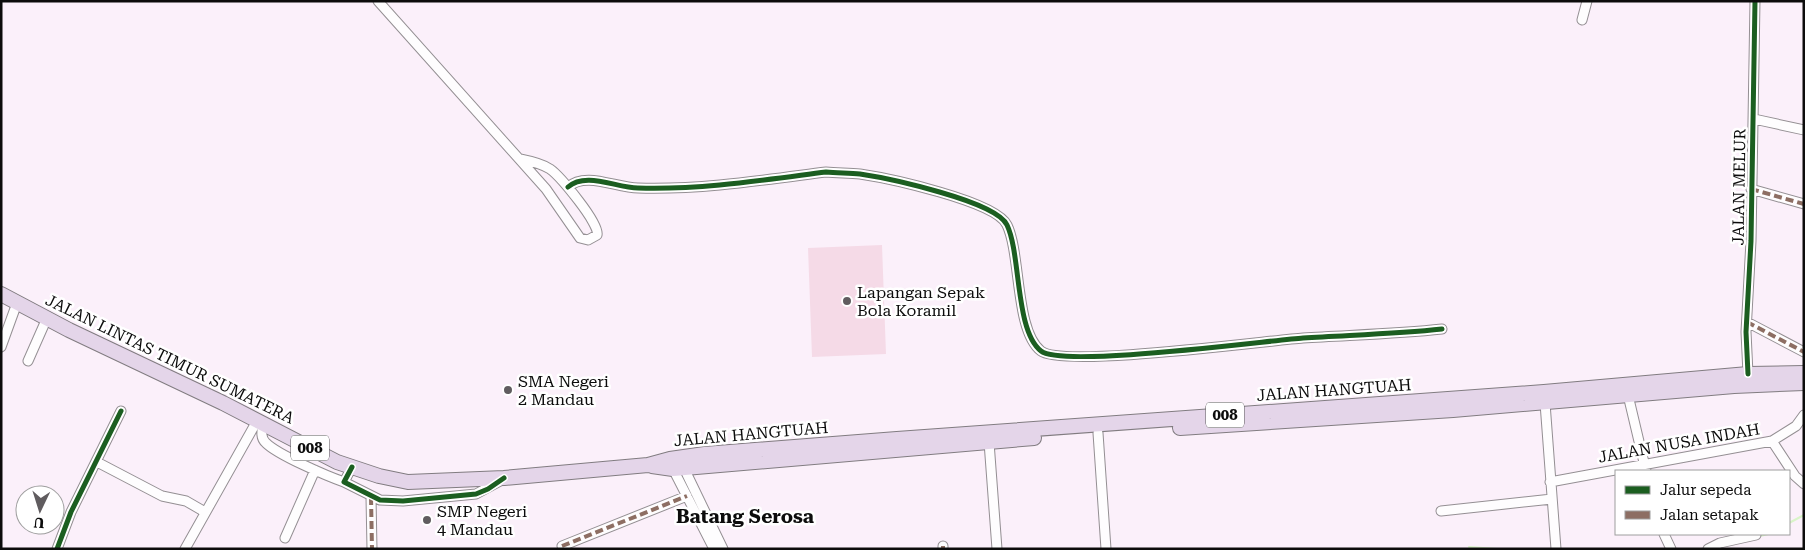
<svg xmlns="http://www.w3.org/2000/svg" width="1805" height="550" font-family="'Roboto Serif',serif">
<rect width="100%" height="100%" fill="#fbf0fa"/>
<path fill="#f5dae7" d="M882,245L886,354L812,357L808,248Z"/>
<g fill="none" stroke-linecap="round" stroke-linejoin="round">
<path stroke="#d9f4c8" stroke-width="2" d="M1789,475L1794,480
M1789,523L1804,515
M1760,536L1768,534
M1469,547L1497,549"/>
<defs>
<path id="minor" d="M378,1L546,189L580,238L588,240L597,235C601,225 560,176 550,169C541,163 530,161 520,159
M1582,20L1587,1
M1754,119L1804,130
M568,187C586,171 616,188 638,188C701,190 764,180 826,172C837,173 849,173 860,174C887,178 996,201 1007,225C1021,254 1015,331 1041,351C1062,368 1264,341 1303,338C1349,335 1396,334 1442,329
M1751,189L1804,204
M1747,322L1804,352
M1,347L17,303
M28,361L47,318
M1748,374L1746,332L1751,241L1755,1
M1628,395L1646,471
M1545,403L1556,549
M263,424C262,430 260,438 266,443C278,455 327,476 344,482
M1098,433L1106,549
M1772,441L1795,476L1804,484
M989,442L997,549
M97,462L162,496L186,501L205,512
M682,464L723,549
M352,467L344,482L380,500L403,501L476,494L502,480
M672,467L714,549
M1550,482L1772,441L1796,426L1804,415
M371,497L372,549
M1441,511L1552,499
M1664,534L1671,549
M285,538L315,470
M562,546L687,496
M943,546V549
M57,549L71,512L121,411
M185,549L257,421
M1708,549L1720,543L1756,535"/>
<path id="highway" d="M1,294L69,330L223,403L337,462L379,476L408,482L504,478L648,465L670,459L705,454L897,439L1544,392L1748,374L1804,373
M1180,428L1453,410L1734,386L1804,383
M652,466L673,469L1034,438"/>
</defs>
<use href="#minor" stroke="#948f93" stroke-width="11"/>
<use href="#highway" stroke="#817c80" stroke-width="16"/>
<use href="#minor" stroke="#fefdfe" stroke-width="9"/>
<use href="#highway" stroke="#e4d5e9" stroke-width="14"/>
<path stroke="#8d6e63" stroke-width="4" stroke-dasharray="8 4" stroke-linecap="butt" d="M1751,189L1804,204
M1747,322L1804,352
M371,497L372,549
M562,546L687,496
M943,546V549"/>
<defs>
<path id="cycleway" d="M568,187C586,171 616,188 638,188C701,190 764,180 826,172C837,173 849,173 860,174C887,178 996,201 1007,225C1021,254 1015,331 1041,351C1062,368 1264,341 1303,338C1349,335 1396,334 1442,329
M1748,374L1746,332L1751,241L1755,1
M352,467L344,482L380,500L403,501L476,494L488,489L504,478
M57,549L71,512L121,411"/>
</defs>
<use href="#cycleway" stroke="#fff" stroke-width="8"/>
<use href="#cycleway" stroke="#1b5e20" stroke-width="5"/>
</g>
<g fill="#605c5f" stroke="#fff" stroke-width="2">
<circle cx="847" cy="301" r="5"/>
<circle cx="508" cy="390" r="5"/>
<circle cx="427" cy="520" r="5"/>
</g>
<g text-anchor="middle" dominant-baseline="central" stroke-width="5" stroke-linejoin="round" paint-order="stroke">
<g fill="#fff" stroke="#555" stroke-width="1">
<rect x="1206" y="402.5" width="38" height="25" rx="4"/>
<rect x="291" y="435.5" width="38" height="25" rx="4"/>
</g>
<g font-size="15" font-weight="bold" fill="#0c0c0c">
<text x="1225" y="415">008</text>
<text x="310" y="448">008</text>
</g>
<g font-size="16" fill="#0c0c0c" stroke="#fff">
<text transform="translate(1739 187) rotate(-89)">JALAN MELUR</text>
<text transform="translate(170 359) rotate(26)">JALAN LINTAS TIMUR SUMATERA</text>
<text transform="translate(1334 390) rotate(-4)">JALAN HANGTUAH</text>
<text transform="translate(751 434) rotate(-5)">JALAN HANGTUAH</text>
<text transform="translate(1679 443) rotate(-10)">JALAN NUSA INDAH</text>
</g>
<g font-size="16" fill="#0c0c0c" stroke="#fff" text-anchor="start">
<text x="857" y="292">Lapangan Sepak<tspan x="857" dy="18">Bola Koramil</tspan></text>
<text x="518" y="381">SMA Negeri<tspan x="518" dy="18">2 Mandau</tspan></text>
<text x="437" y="511">SMP Negeri<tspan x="437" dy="18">4 Mandau</tspan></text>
</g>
<g font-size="19" font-weight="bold" fill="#0c0c0c" stroke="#fff">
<text x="745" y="516">Batang Serosa</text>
</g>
</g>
<rect width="1805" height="550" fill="none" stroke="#0c0c0c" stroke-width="5"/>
<rect x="1615" y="470" width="175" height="65" fill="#ffffff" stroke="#9e9e9e"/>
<rect x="1625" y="486" width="25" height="8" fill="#1b5e20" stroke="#9e9e9e"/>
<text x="1660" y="495" font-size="15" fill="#0c0c0c">Jalur sepeda</text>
<rect x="1625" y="511" width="25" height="8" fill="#8d6e63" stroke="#9e9e9e"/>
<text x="1660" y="520" font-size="15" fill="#0c0c0c">Jalan setapak</text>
<g transform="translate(40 510) rotate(184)"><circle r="24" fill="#ffffff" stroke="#9e9e9e"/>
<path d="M0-4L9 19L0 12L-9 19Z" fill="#605c5f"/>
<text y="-8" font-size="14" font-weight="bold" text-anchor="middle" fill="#0c0c0c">U</text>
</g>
</svg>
